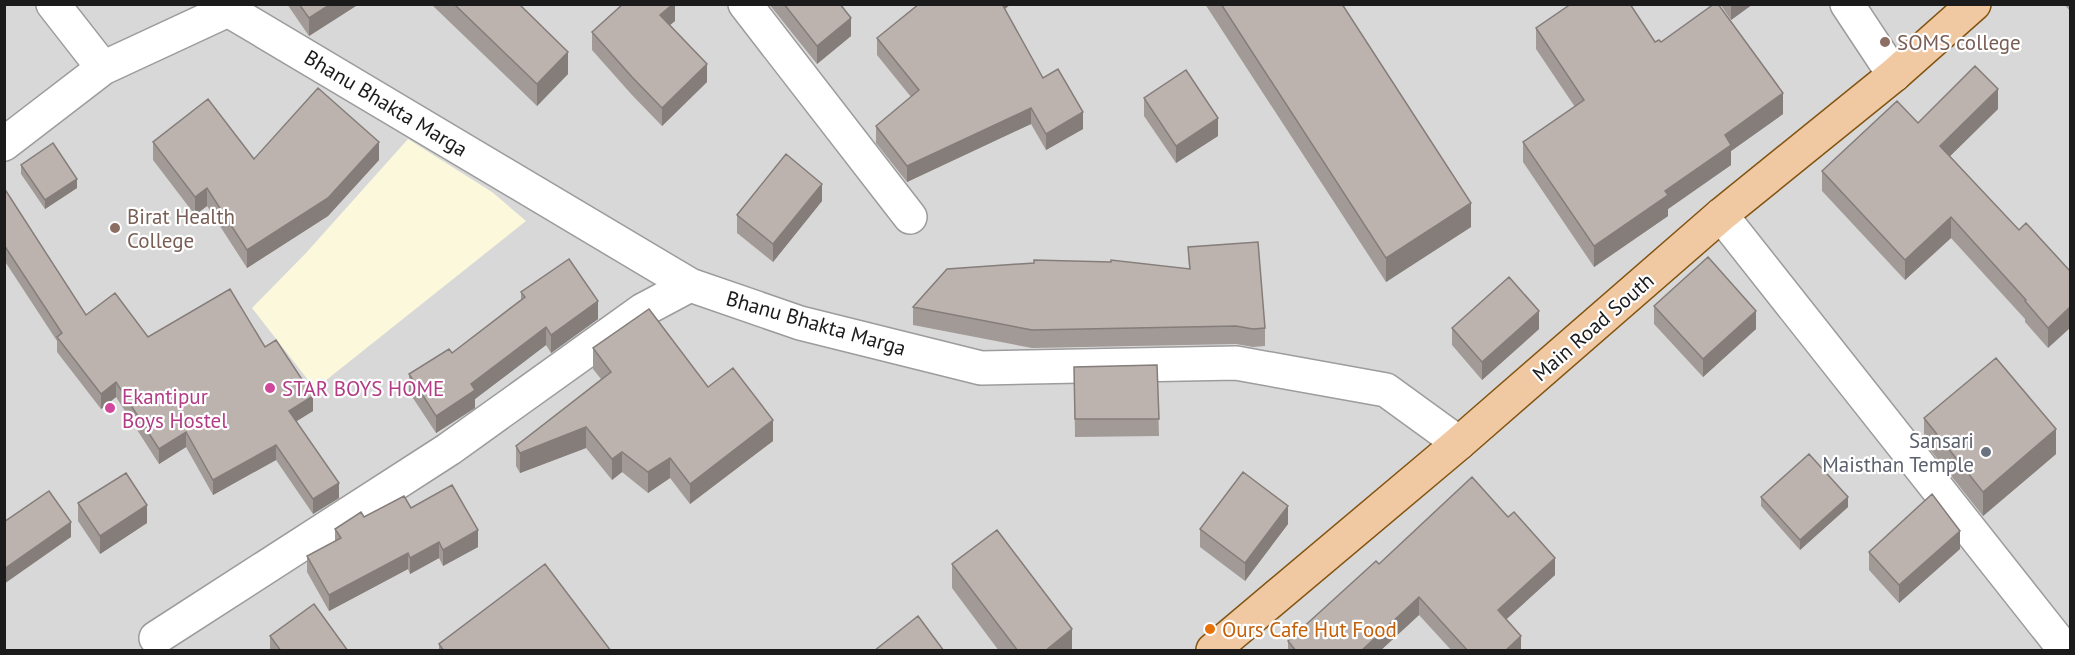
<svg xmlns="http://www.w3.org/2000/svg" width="2075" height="655" font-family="'PT Sans',sans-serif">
<rect width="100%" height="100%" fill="#ece8e2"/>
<path fill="#d9d8d9" d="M5,5H2070V650H5Z"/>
<path fill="#fbf8dc" d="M408,139L492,192L526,221L315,389L252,308L306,253Z"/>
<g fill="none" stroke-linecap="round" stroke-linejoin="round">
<defs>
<path id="minor" d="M53,4L103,68
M745,4L910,217
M1847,4L1894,75
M228,10L690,285L800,323L981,368L1236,363L1386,390L1459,443
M4,144L103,68L228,10L235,4
M1721,215L2065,650
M156,638L449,449L643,310L690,285"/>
<path id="major" d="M1213,650L1459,443L1721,215L1894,75L1974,4"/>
</defs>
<use href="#minor" stroke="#9c9c9c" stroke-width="36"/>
<use href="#major" stroke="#835410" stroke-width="36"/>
<use href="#minor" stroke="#fff" stroke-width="33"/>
<use href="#major" stroke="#f0c9a3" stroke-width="33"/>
</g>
<path fill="#a29a96" d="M287,4H359L309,36Z
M431,4H519L568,74L537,106Z
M675,4V21L670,25L707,82L662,126L632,95L592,50V32Z
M769,4H840L851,36L817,64Z
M919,4H1011L1004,10L1043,78L1083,129L1046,150L1031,124L907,182L876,143V126L911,97L877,55V38Z
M1205,4H1342L1471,227L1386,282Z
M1720,4H1753L1731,20Z
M2064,4H2070V11Z
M1536,28L1661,42L1783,114L1731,151V165L1668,209V216L1594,267L1523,162V142L1575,107L1536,49Z
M1144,98L1218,136L1176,163L1144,116Z
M1998,109L1950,156L2019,230L2070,271L2048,348L2025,322V319L1951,238L1905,280L1822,191V171L1918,123Z
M153,142L254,159L379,160L328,216L247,268L207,206L195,215L153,160Z
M21,165L77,188L45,209L21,174Z
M4,192L86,315L148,337L265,347L313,411L296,421L339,498L313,514L276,460L213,495L186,447L159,464L116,397L101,409L57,352V341L4,260Z
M822,201L773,262L737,233V215Z
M1188,247L1265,328V346L1253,347L1236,344L1032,348L913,325V307L1189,269Z
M521,292L598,319L551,353L546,345L475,399V408L436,433L409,392V374L452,353L521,300Z
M1654,306L1756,329L1703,377L1654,324Z
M1452,328L1539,329L1482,380L1452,345Z
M593,348L708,387L773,441L690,504L670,478L648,493L622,472L612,480L586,448L520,473L516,466V446L601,379L593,369Z
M1157,365L1159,436L1075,437L1074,367Z
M1924,418L2056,454L1983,516L1924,442Z
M1761,497L1848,507L1800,550L1761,506Z
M78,503L147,523L100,554L78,521Z
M411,508L478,547L443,566L439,558L410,574L408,569L329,611L307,572V556L335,541V529L364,517Z
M1288,524L1245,581L1200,547V529Z
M1960,549L1899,603L1869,570V552Z
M952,564L1072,651H999L952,588Z
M1379,564L1555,575L1506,619L1521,651H1452L1419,615L1380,651H1288V641Z
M270,636L348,651H270Z
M439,644L611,651H439Z"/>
<path fill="#847d7a" d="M331,4H359L309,36V18Z
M673,4H675V21L660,33V15Z
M998,4H1011L998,14Z
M1731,4H1753L1731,20Z
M851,18V36L817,64V46Z
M568,52V74L537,106V84Z
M707,64V82L662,126V108Z
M1998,89V109L1940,166V146Z
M1783,93V114L1731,151V165L1668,209V216L1594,267V246L1665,191L1725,135Z
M1031,108V124L907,182V166Z
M1083,112V129L1046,150V134Z
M1218,118V136L1176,163V146Z
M379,142V160L328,216L247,268V250Z
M77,179V188L45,209V200Z
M822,184V201L773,262V244Z
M207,188V206L195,215V197Z
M1471,203V227L1386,282V258Z
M1951,217V238L1905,280V260Z
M598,301V319L551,353V335Z
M2070,307V328L2048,348V328Z
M1539,311V329L1482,380V362Z
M1756,311V329L1703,377V359Z
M546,327V345L475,399V408L436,433V416L471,384Z
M116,382V397L101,409V394Z
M313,396V411L289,426V411Z
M773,420V441L690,504V484Z
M586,427V448L520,473V453Z
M2056,429V454L1983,516V492Z
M186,432V447L159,464V449Z
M276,445V460L213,495V480Z
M622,452V472L612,480V459Z
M670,458V478L648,493V472Z
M339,483V498L313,514V499Z
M1848,497V507L1800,550V540Z
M147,505V523L100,554V536Z
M1288,506V524L1245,581V563Z
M71,522V537L4,584V569Z
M478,530V547L443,566V550Z
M1960,531V549L1899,603V585Z
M439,542V558L410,574V558Z
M408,553V569L329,611V595Z
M1555,558V575L1498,627V610Z
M1419,597V615L1380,651H1361Z
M1072,629V651H1045Z
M1521,636V651H1505Z"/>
<path fill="#bcb3af" stroke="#847d7a" stroke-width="1.5" d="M299,4H331L309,18Z
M454,4H519L568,52L537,84Z
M623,4H673L660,15L707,64L662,108L632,77L592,32Z
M784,4H840L851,18L817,46Z
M919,4H1002L1043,78L1058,69L1083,112L1046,134L1031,108L907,166L876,126L919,90L877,38Z
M1221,4H1342L1471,203L1386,258Z
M1571,4H1630L1655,42L1659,40L1661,42L1714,4H1718L1783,93L1725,135L1731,145L1665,191L1668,195L1594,246L1523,142L1584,100L1536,28Z
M1975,66L1998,89L1940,146L2019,230L2026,223L2070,271V307L2048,328L2025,301L2026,300L1951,217L1905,260L1822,171L1897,101L1918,123Z
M1186,70L1218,118L1176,146L1144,98Z
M318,88L379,142L328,198L247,250L207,188L195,197L153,142L208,99L254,159Z
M53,143L77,179L45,200L21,165Z
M786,154L822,184L773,244L737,215Z
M6,191L86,315L115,293L148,337L230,289L265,347L276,340L313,396L289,411L339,483L313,499L276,445L213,480L186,432L159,449L116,382L101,394L57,337L62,333L4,245V192Z
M1258,242L1265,328L1253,329L1236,326L1032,330L913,307L947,269L1034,263V260L1111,262V260L1190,269L1188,247Z
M1708,257L1756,311L1703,359L1654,306Z
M569,259L598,301L551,335L546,327L471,384L475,390L436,416L409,374L449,349L452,353L525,297L521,292Z
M1509,277L1539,311L1482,362L1452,328Z
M649,309L708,387L733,368L773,420L690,484L670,458L648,472L622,452L612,459L586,427L520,453L516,446L611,372L593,348Z
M1996,358L2056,429L1983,492L1924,418Z
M1157,365L1159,419H1075L1074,367Z
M1809,454L1848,497L1800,540L1761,497Z
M1243,472L1288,506L1245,563L1200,529Z
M126,473L147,505L100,536L78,503Z
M1472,477L1508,517L1514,512L1555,558L1498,610L1521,636L1505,651H1468L1419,597L1361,651H1296L1288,641L1376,561L1379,564Z
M452,485L478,530L443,550L439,542L410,558L408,553L329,595L307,556L341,538L335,529L361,512L364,517L404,496L411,508Z
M49,491L71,522L4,569V522Z
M1932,494L1960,531L1899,585L1869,552Z
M997,530L1072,629L1045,651H1018L952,564Z
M545,564L611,651H444L439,644Z
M314,604L348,651H281L270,636Z
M918,616L944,651H874Z"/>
<g fill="#8d6e63" stroke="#fff" stroke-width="2">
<circle cx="1885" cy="42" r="6"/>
<circle cx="115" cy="228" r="6"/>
</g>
<g fill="#d1479c" stroke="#fff" stroke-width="2">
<circle cx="270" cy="388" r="6"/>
<circle cx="110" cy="408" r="6"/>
</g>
<circle fill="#6b7280" stroke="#fff" stroke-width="2" cx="1986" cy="452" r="6"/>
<circle fill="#e8710a" stroke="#fff" stroke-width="2" cx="1210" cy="629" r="6"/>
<g text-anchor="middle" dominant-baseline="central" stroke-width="4.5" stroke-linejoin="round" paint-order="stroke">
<g font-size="21" fill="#785e54" stroke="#fff" text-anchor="start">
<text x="1897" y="42">SOMS college</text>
<text x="127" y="216">Birat Health<tspan x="127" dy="24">College</tspan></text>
</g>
<g font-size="21" fill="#1b1b1b" stroke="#fff">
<text transform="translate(386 103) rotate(31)">Bhanu Bhakta Marga</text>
<text transform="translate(816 323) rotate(16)">Bhanu Bhakta Marga</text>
<text transform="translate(1593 327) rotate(-41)">Main Road South</text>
</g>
<g font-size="21" fill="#b23c85" stroke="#fff" text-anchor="start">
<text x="282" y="388">STAR BOYS HOME</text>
<text x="122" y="396">Ekantipur<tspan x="122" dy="24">Boys Hostel</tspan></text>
</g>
<g font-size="21" fill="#5b616d" stroke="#fff" text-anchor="end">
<text x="1974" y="440">Sansari<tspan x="1974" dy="24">Maisthan Temple</tspan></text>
</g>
<g font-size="21" fill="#c56008" stroke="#fff" text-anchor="start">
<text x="1222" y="629">Ours Cafe Hut Food</text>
</g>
</g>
<rect width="2075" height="655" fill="none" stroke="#1b1b1b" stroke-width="12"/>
</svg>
